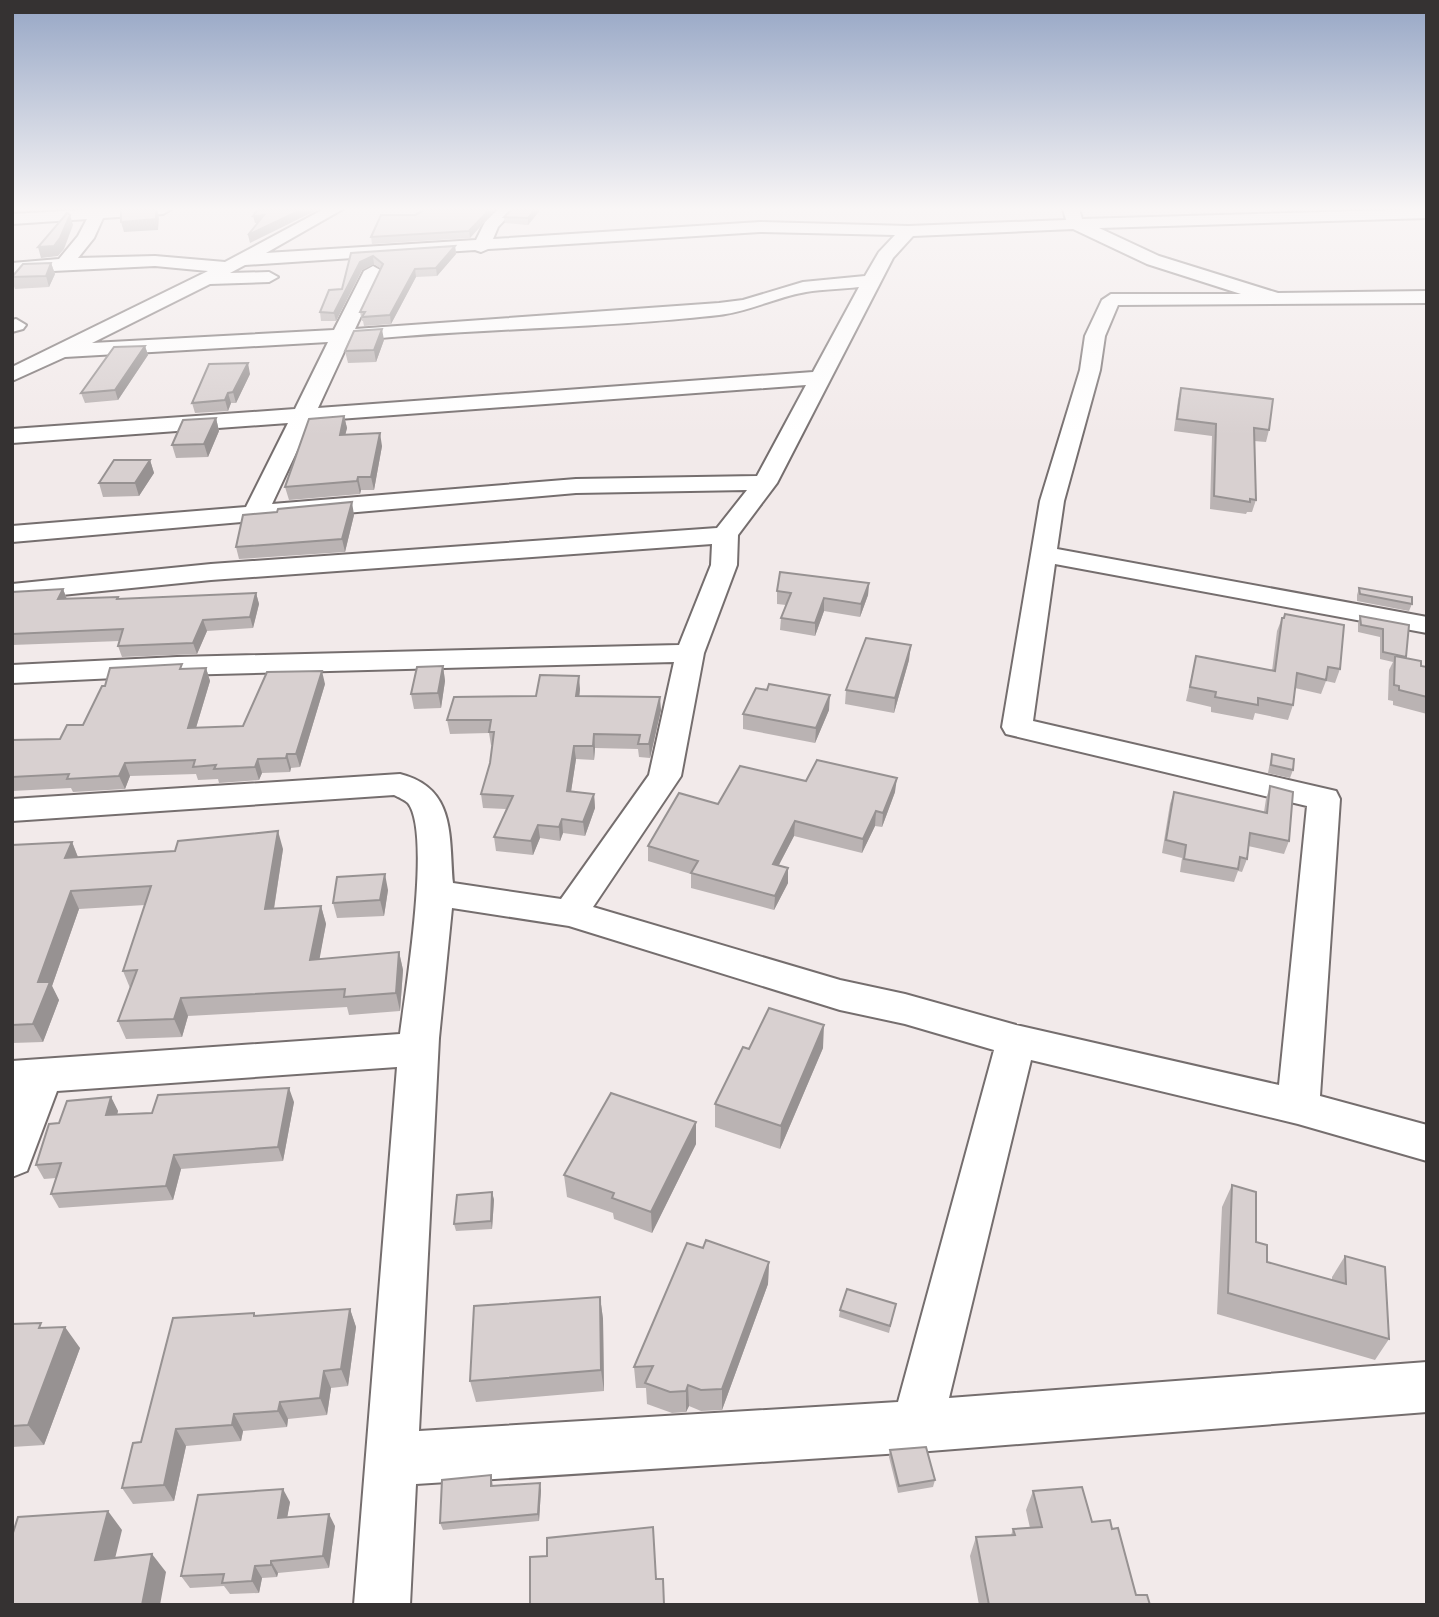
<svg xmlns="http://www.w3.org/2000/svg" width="1439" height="1617" font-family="'Libre Baskerville',serif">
<rect width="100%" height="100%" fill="#f2eaea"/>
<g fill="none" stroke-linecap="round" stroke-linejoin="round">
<defs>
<path id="street" d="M97,209H171L163,214L103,218L94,238L78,258L155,256L225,262L324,209H343L266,253L476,240L485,222L498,209H515L498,227L493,239L760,222L908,226L1066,220L1063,209H1079L1082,219L1427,209V218L1099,228L1159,256L1278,293L1427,291V303L1118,305L1105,336L1100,370L1064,501L1057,549L1427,617V633L1055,564L1033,721L1336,791L1340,799L1320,1096L1427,1125V1161L1298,1124L1031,1060L949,1398L1427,1362V1412L917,1452L416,1484L410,1605H354L397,1067L57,1091L27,1171L12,1177L14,1094L12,1095V1061L400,1034C405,993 432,833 408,803C405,800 398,797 394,795L12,821V799L400,774C456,788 449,836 453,883L561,899L649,775L674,662L177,675L12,683V665L177,657L679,645L711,565L712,544L211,580L12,600V584L211,564L717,528L747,490L576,493L12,542V526L246,507L288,423L12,443V429L295,409L328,342L65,357L12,381V367L208,271L155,266L12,273V263L59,259L78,236L87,219L12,224V214ZM1073,229L1147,264L1241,294H1111L1102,300L1085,336L1080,370L1040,501L1002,727L1006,734L1307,806L1279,1085L1016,1025L905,994L840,980L593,907L681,776L704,653L737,565L738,535L777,483L893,258L913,236ZM760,232L895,235L879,252L865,276L803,282L743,300L719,303L355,329L382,271L373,266L364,271L334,330L92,343L210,284L269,282L278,277L269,272L230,273L245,265L475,250L481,252L488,249ZM859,287L813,372L318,408L349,341C472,328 596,329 719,315C750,311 777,297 806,292C824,289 842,289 859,287ZM806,385L757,476L576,479L272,504L311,421ZM452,908L569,926L840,1010L905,1024L994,1050L898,1402L419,1431L439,1038Z
M16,319L26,325L23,329L12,332V320Z"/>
</defs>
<use href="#street" stroke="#756e6e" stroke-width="4"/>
<use href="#street" fill="#fff" fill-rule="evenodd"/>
</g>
<path fill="#bab3b3" d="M426,209H496L470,238L372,244L371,237Z
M541,209L528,225L505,223L504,217Z
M455,246L456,254L437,276L416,277L391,324L364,326L363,321H362L360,312L381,269L374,264L362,270L336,321H321L320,312L342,289L351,253Z
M51,263L55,274L49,287L15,289L12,281V276Z
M384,340L376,362L348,363L345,351Z
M145,346L148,355L118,400L85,403L81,393Z
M250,374L236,403H231L228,411L195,413L192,403Z
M1181,388L1269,430L1266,442L1254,441L1256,500L1252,512H1247L1246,514L1210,509L1212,436L1174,431L1178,400Z
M344,416L347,428L345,435L382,446L374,490H361L360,494L289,500L285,487Z
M216,418L219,431L208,457L176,458L172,445Z
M150,460L154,473L139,496L103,497L99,483Z
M354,515L345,552L239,559L236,547Z
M869,583L868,595L860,617L824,611L815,636L780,630L781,618L786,605L777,604V591Z
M1359,588L1412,604L1409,611L1357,601V595Z
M63,589L67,599L118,597L119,599L256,593L259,604L253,628L207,631L197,654L122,657L118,646L120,641L12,645V592Z
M1285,614L1340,669L1335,683L1326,681L1321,694L1295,688L1293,705L1288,720L1255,713L1253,720L1211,712V707L1186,701L1196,656L1272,671L1277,631L1282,618H1283Z
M1360,616L1409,625L1406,658L1421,666L1427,667V714L1393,705V701L1388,700L1389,670L1393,662L1380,659V637L1358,632V623Z
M909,660L894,713L845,704L846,690Z
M443,666L445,681L441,708L414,709L411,694Z
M206,668L210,681L196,728L243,726L325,684L300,767L291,768L290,772L262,773L259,780L219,783L218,779L198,780L196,774L130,776L125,789L73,792L71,788L12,791V740L60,739L83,725L184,669Z
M580,689L579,696L661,710L650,758L639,757L638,749L595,748L594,760L576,759L571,791L594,794L595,808L585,836L563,833L560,841L540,838L533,855L496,851L494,837L506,809L483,808L481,794L490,763L492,745H491L489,733L450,734L447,720L536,696Z
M767,690L829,710L815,743L743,729V714Z
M1272,754L1293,770L1290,778L1268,773L1270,762Z
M806,781L895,792L882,827L875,826L862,853L794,836L779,865L788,868V883L774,910L691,888V874L648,861V846L718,804Z
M1270,786L1289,841L1284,854L1248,846L1247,859L1242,872L1238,871L1234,882L1180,872L1182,858L1162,853L1170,804L1174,792L1264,812L1266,799Z
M72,842L78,857L283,849L274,909L321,906L326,924L319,959L399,952L403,970L400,1011L349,1015L347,1007L188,1016L182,1037L126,1039L118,1021L130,988L123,971L145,905L79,909L52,986L59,1000L43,1042L12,1043V845Z
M388,890L384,916L337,918L333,903Z
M823,1048L780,1149L715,1127V1104L749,1049Z
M111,1097L118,1111L117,1115L152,1113L294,1102L283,1161L181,1169L173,1200L59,1208L51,1194L56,1178L44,1179L36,1165L59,1123Z
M696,1122V1144L652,1233L614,1219L613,1213L567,1197L564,1175Z
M1232,1185L1256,1242L1267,1262L1332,1280V1277L1345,1256L1389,1339L1375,1360L1217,1314L1222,1207Z
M492,1192L494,1200L492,1229L456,1231L454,1224Z
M703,1248L769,1262L768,1284L722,1410L701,1411L689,1406L686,1412L672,1413L647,1404L646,1388H636L634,1367Z
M600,1297L603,1319L604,1391L476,1402L470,1381Z
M350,1309L356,1327L348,1386L331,1388L327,1415L288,1419L287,1427L243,1431L241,1441L186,1446L174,1501L133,1504L122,1488L141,1442L254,1313L256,1316Z
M840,1310L894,1312L889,1333L839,1317Z
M12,1324L44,1328L80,1348L44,1445L12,1447Z
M890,1450L935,1480L933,1487L898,1493L889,1457Z
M491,1475L493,1486L541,1490L539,1521L443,1530L440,1523Z
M1033,1491L1092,1522L1112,1529L1136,1595L1150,1605H979L970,1556L976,1537L1011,1535L1013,1529L1030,1528L1026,1510Z
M290,1502L287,1517L335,1526L329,1568L278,1573L277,1577L262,1578L259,1593L230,1594L224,1586L190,1588L181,1576Z"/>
<path fill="#979292" d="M157,209L159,217L158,230L124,232L121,222Z
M303,209H319L250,243L248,235Z
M490,209H496L470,238L469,231Z
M536,209H541L528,225V218Z
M70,215L73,225L64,249L58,256L41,258L38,247Z
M264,215L266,222L255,223L253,216Z
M455,246L456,254L437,276L436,268Z
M373,256L374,264L362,270L336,321L334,313L360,262Z
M51,263L55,274L49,287L46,276Z
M415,269L416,277L391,324L390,315Z
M382,329L384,340L376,362L374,350Z
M145,346L148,355L118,400L115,390Z
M248,363L250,374L236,403L233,392Z
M228,393L231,403L228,411L225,400Z
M344,416L347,428L342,448L340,435Z
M216,418L219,431L208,457L204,444Z
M380,433L382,446L374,490L371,477Z
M150,460L154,473L139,496L135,483Z
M358,477L361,490L360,494L357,481Z
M352,502L354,515L345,552L342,539Z
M869,583L868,595L860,617L861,604Z
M63,589L67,600L58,599Z
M256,593L259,604L253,628L250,617Z
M824,598V611L815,636V623Z
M203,620L207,631L197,654L193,643Z
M911,645L909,660L894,713L895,698Z
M443,666L445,681L441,708L438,693Z
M206,668L210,681L192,741L188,728Z
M322,671L325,684L300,767L296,754Z
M579,676L580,689L578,710L576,696Z
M830,695L829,710L815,743L816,728Z
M660,697L661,710L650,758L649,744Z
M594,734L595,748L594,760L593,746Z
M574,746L576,759L569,805L567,791Z
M287,754L291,768L290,772L286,758Z
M258,759L262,773L259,780L255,767Z
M125,763L130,776L125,789L119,776Z
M897,778L895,792L882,827L883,813Z
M594,794L595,808L585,836L583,822Z
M876,811L875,826L862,853L863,839Z
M562,819L563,833L560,841L559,827Z
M795,821L794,836L772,878L773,864Z
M538,825L540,838L533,855L531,841Z
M278,831L283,849L271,927L265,909Z
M72,842L79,860L65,858Z
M788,868V883L774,910L775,896Z
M385,874L388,890L384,916L380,900Z
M71,891L79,909L52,986L59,1000L43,1042L33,1024L38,982Z
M321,906L326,924L316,978L310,960Z
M399,952L403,970L400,1011L396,993Z
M181,998L188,1016L182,1037L174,1019Z
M824,1025L823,1048L780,1149L781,1126Z
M289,1088L294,1102L283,1161L278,1147Z
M111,1097L118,1111L113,1129L106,1115Z
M696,1122V1144L652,1233L651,1212Z
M174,1155L181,1169L173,1200L166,1186Z
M492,1192L494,1200L492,1229L491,1221Z
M769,1262L768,1284L722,1410V1389Z
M600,1297L603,1319L604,1391L601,1370Z
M350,1309L356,1327L348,1386L341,1369Z
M65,1327L80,1348L44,1445L28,1425Z
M324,1371L331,1388L327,1415L320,1398Z
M688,1385L689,1406L686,1412V1391Z
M280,1402L288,1419L287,1427L278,1411Z
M234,1414L243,1431L241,1441L232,1425Z
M176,1429L186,1446L174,1501L164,1485Z
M540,1483L541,1490L539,1521L538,1514Z
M283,1489L290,1502L285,1530L278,1518Z
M108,1511L122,1530L110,1579L95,1560Z
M329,1514L335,1526L329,1568L323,1556Z
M152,1554L166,1572L160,1605H142Z
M271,1561L278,1573L277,1577L271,1565Z
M255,1566L262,1578L259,1593L252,1581Z"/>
<path fill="#d8d0d0" stroke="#979292" stroke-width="2" d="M121,209H156V219L121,222Z
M258,209H303L248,235L264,215L253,216Z
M426,209H490L469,231L371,237L381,215H415Z
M512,209H536L528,218L504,217Z
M67,213L70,215L60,238L54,246L38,247Z
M455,246L436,268L415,269L390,315L362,317L365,312H360L383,264L373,256L360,262L334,313L320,312L329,290L342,289L351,253Z
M51,263L46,276L12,277L23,264Z
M382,329L374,350L345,351L354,331Z
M145,346L115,390L81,393L114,347Z
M248,363L233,392L228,393L225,400L192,403L209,364Z
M1181,388L1273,399L1269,430L1254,428L1256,500L1250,499V502L1214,496L1216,424L1177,419Z
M344,416L340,435L380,433L371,477H358L357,481L285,487L309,419Z
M216,418L204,444L172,445L183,420Z
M114,460H150L135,483H99Z
M352,502L342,539L236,547L243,515L277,512L278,509Z
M780,572L869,583L861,604L824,598L815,623L781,618L791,593L777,591Z
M1359,588L1412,597V604L1360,594Z
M63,589L58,599L118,597L117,599L256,593L250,617L203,620L193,643L118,646L123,629L12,634V592Z
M1285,614L1344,625L1340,669L1328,667L1326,680L1297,673L1293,705L1258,698V705L1215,697L1216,692L1190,687L1196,656L1275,671L1282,618H1284Z
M1360,616L1409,625L1406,657L1383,652V629L1361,625Z
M866,638L911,645L895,698L846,690Z
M1395,656L1421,661V666L1427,667V697L1399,690V686L1394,685Z
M182,664L180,669L206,668L188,728L243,726L267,672L322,671L296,754H287L286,758L258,759L255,767L214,769L216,765L193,767L195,760L125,763L119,776L67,779L69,774L12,777V740L60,739L67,725H83L102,686H105L110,668Z
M443,666L438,693L411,694L417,667Z
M540,675L579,676L576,696L660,697L649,744H638L640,735L594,734L593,746H574L567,791L594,794L583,822L562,819L559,827L538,825L531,841L494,837L513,796L481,794L490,763L494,732H489L491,720H447L454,697L536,696Z
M769,684L830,695L816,728L743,714L756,688L767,690Z
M1272,754L1294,759L1293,770L1271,765Z
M817,760L897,778L883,813L876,811L863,839L795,821L773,864L788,868L775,896L691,873L698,861L648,846L679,793L718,804L740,766L806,781Z
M1270,786L1293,792L1289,841L1250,833L1247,859L1240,857L1238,869L1184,859L1186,845L1166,840L1174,792L1267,813Z
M278,831L265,909L321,906L310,960L399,952L396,993L344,997L345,989L181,998L174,1019L118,1021L137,970L123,971L151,886L71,891L38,982H50L33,1024L12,1025V845L72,842L65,858L175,851L178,841Z
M385,874L380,900L333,903L337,877Z
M769,1008L824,1025L781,1126L715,1104L743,1047L749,1049Z
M289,1088L278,1147L174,1155L166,1186L51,1194L61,1163L36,1165L49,1124L59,1123L67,1101L111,1097L106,1115L152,1113L158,1095Z
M611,1093L696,1122L651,1212L612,1198L614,1193L564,1175Z
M1232,1185L1256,1192V1242L1267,1245V1262L1346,1284L1345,1256L1385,1267L1389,1339L1228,1293Z
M492,1192L491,1221L454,1224L457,1195Z
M706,1240L769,1262L722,1389L701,1390L688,1385L686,1391L670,1392L645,1383L653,1366L634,1367L687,1243L703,1248Z
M847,1289L896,1304L890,1326L840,1310Z
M600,1297L601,1370L470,1381L474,1306Z
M350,1309L341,1369L324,1371L320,1398L280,1402L278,1411L234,1414L232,1425L176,1429L164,1485L122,1488L133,1443L141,1442L173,1318L254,1313V1316Z
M41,1323L39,1328L65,1327L28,1425L12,1426V1324Z
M926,1447L935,1480L899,1486L890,1450Z
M491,1475V1486L540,1483L538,1514L440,1523L442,1480Z
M1082,1487L1092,1522L1110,1520L1112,1529L1118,1528L1136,1595H1147L1150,1605H989L976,1537L1015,1535L1013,1529L1042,1527L1033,1491Z
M283,1489L278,1518L329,1514L323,1556L271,1561V1565L255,1566L252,1581L222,1583L224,1574L181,1576L198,1495Z
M108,1511L95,1560L152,1554L142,1605H12V1536L18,1517Z
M653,1527L656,1579H663L664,1605H530V1557L547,1556V1538Z"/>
<linearGradient id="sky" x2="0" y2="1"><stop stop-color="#96a6c5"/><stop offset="0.48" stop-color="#f9f6f6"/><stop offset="1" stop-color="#f9f6f6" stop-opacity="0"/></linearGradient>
<rect width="1439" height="435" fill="url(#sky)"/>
<rect width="1439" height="1617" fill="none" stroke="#353232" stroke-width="28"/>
</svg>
